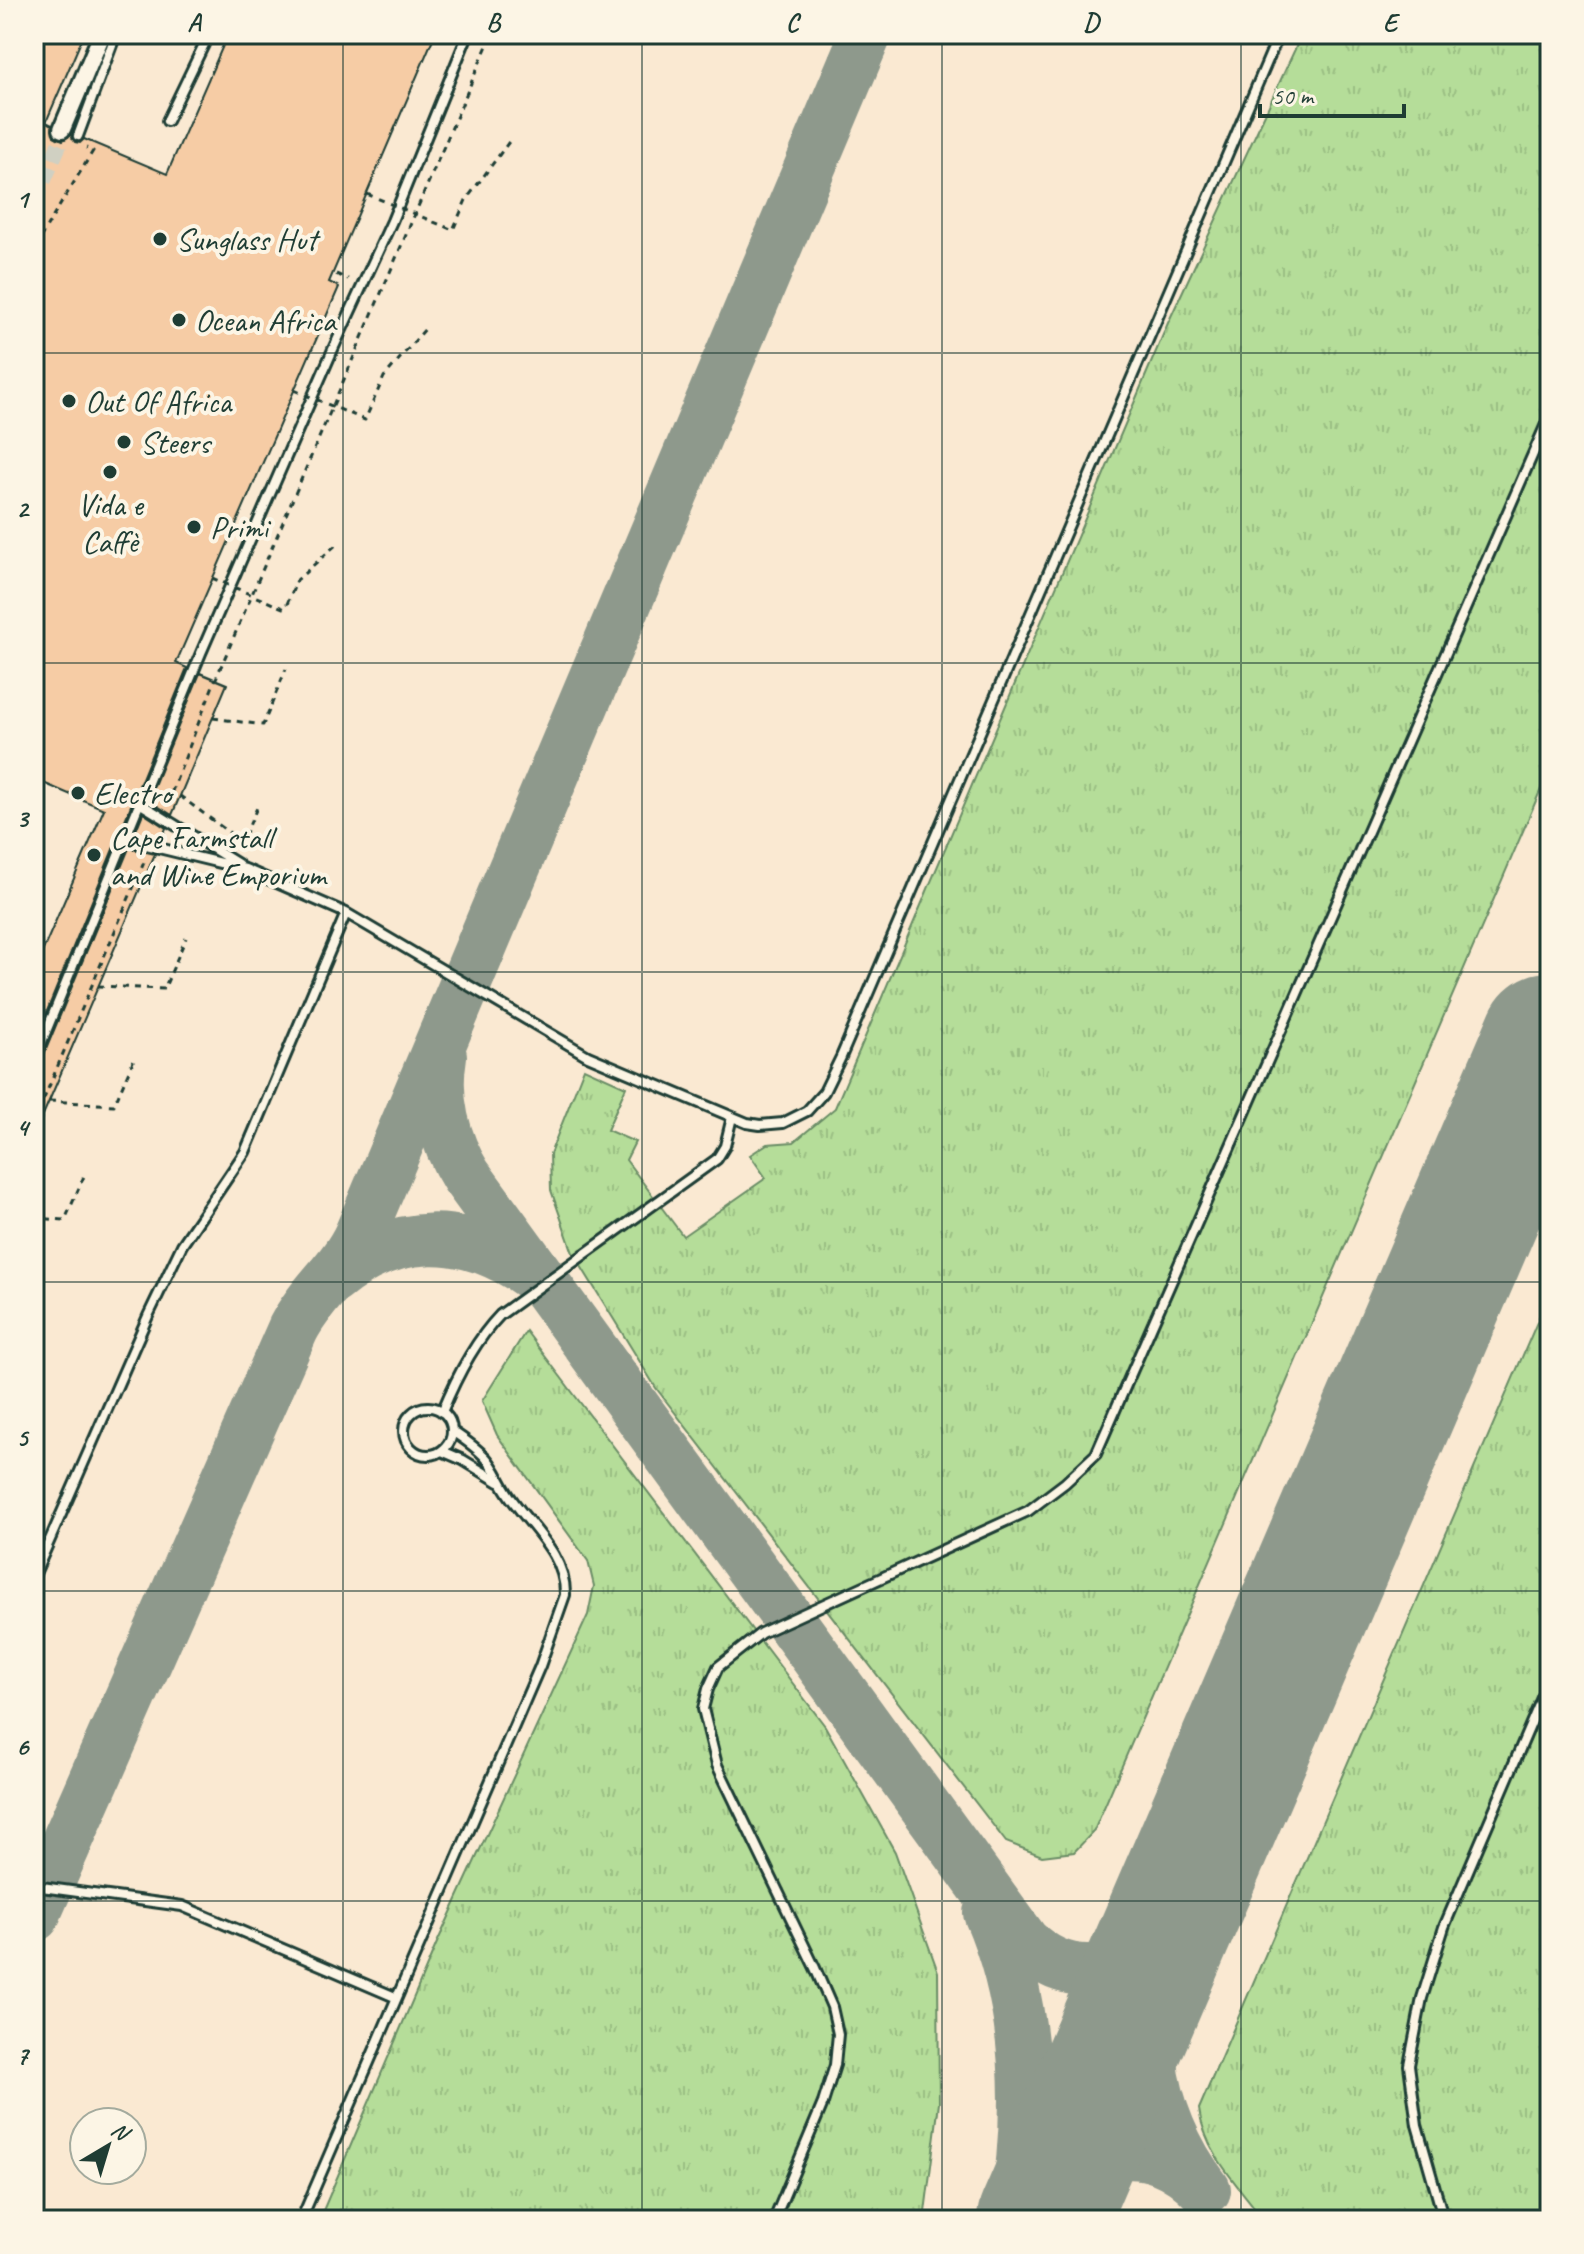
<svg xmlns="http://www.w3.org/2000/svg" width="1584" height="2254" font-family="Caveat,sans-serif">
<defs>
<pattern id="grass-tufts" width="24" height="20" patternUnits="userSpaceOnUse" patternTransform="scale(2)"><rect width="24" height="20" fill="#b5dd99"/><path d="M3 7l-1-3M5 7V3M7 7l1-3M15 17l-1-3M17 17v-4M19 17l1-3" fill="none" stroke="#9bbf84"/></pattern>
</defs>
<rect width="100%" height="100%" fill="#fcf5e5"/>
<filter id="ink" filterUnits="userSpaceOnUse"><feTurbulence type="fractalNoise" baseFrequency=".0125" numOctaves="2"/><feDisplacementMap in="SourceGraphic" scale="16" xChannelSelector="R" yChannelSelector="G"/><feConvolveMatrix kernelMatrix="1 2 1 2 8 2 1 2 1" color-interpolation-filters="sRGB"/></filter>
<g filter="url(#ink)">
<path fill="#fae9d2" fill-rule="evenodd" d="M34,34H1550V2220H34ZM84,2122H132V2170H84Z"/>
<path fill="url(#grass-tufts)" stroke="#6a8d66" stroke-width="2" d="M1302,34H1550V768L1094,1831L1074,1852L1042,1856L1006,1842L656,1388L573,1253L551,1190L550,1154L584,1068L626,1087L607,1130L635,1142L626,1160L683,1236L766,1178L750,1155L767,1144L794,1142L835,1108L1168,323Z
M1550,1292V2220H1264C1239,2186 1204,2152 1199,2109Z
M526,1331L825,1726L895,1852L938,1972L939,2103L924,2220H319L436,1945L588,1615L594,1586L588,1561L497,1435L482,1401Z"/>
<g fill="none" stroke-linecap="round" stroke-linejoin="round">
<path stroke="#8e998c" stroke-width="52" d="M441,1056C434,1098 444,1141 466,1176L1024,1942C1043,1960 1064,1971 1090,1970C1160,1968 1180,1894 1205,1841
M332,1279C395,1227 465,1227 531,1274
M989,1913C1031,2011 1032,2117 1014,2220
M34,1916L293,1329C311,1294 343,1271 360,1234L866,34
M1046,2220C1076,2146 1149,2130 1205,2190C1144,2109 1134,2015 1173,1922"/>
<path stroke="#8e998c" stroke-width="130" d="M1042,2220L1550,1037"/>
</g>
<path fill="#f6cca5" stroke="#1f3d34" stroke-width="2" d="M34,34H84L46,122L52,125L54,136L63,140L71,135L75,142L80,143L84,139L167,174L228,34H435L329,282L339,287L176,663L187,668L34,1043V971L104,809L34,779Z
M200,673L227,684L172,815L148,800Z
M143,813L166,828L161,841L134,835Z
M129,848L155,854L34,1136V1068L40,1064Z"/>
<g fill="none" stroke-linecap="round" stroke-linejoin="round">
<path stroke="#d0d0c2" stroke-width="16" stroke-dasharray="16 8" stroke-linecap="butt" d="M34,203L62,138V129"/>
<defs>
<path id="service" d="M167,121L209,34
M78,136L116,34
M141,804L238,864
M126,840L245,869L346,913L588,1056L747,1123L760,1125L783,1123L807,1111L824,1092L841,1057L1279,34
M34,1061L201,653L334,347L392,221L468,34
M404 1431a24 24 0 1 1 48 0a24 24 0 1 1-48 0Z
M442,1412C456,1378 474,1342 500,1315L717,1159L725,1146L732,1117
M442,1451L463,1460L499,1482
M34,1576L148,1316L182,1245L245,1152L346,913
M34,1886L182,1906L395,1997
M301,2220L540,1666L565,1595C566,1552 526,1524 505,1489C499,1479 494,1467 486,1458C476,1447 464,1439 452,1431
M774,2220L823,2103L835,2065L838,2034L832,2007L815,1968L717,1765L703,1709L708,1689L718,1667L761,1633L1028,1511L1065,1483L1096,1454L1550,415
M1444,2220L1417,2125L1409,2065L1422,1998L1444,1927L1550,1679"/>
<path id="minor" d="M62,129L102,34"/>
</defs>
<use href="#service" stroke="#1f3d34" stroke-width="14"/>
<use href="#minor" stroke="#1f3d34" stroke-width="22"/>
<path stroke="#1f3d34" stroke-width="3" stroke-dasharray="6 6" stroke-linecap="butt" d="M34,248L93,151L86,148
M336,274L348,279
M213,718L263,725L286,669
M180,796L242,842L259,803
M167,804L214,683L492,34
M98,986L164,989L186,938
M49,1101L114,1105L134,1059
M34,1122L145,860
M34,1218L65,1220L85,1174"/>
<use href="#service" stroke="#fcf5e5" stroke-width="8"/>
<use href="#minor" stroke="#fcf5e5" stroke-width="16"/>
<path stroke="#1f3d34" stroke-width="3" stroke-dasharray="6 6" stroke-linecap="butt" d="M367,194L453,230L466,200L511,139
M294,390L365,420L384,377L425,329
M212,578L285,609L297,580L337,544"/>
</g>
</g>
<path fill="none" stroke="#1f3d34" stroke-width="2" stroke-opacity="0.55" d="M343,34V2220M642,34V2220M942,34V2220M1241,34V2220M34,353H1550M34,663H1550M34,972H1550M34,1282H1550M34,1591H1550M34,1901H1550"/>
<g fill="#1f3d34" stroke="#fcf5e5" stroke-width="3">
<circle cx="160" cy="239" r="8"/>
<circle cx="179" cy="320" r="8"/>
<circle cx="69" cy="401" r="8"/>
<circle cx="124" cy="442" r="8"/>
<circle cx="110" cy="472" r="8"/>
<circle cx="194" cy="527" r="8"/>
<circle cx="78" cy="793" r="8"/>
<circle cx="94" cy="855" r="8"/>
</g>
<g text-anchor="middle" dominant-baseline="central" stroke-width="8" stroke-linejoin="round" paint-order="stroke">
<g font-size="32" fill="#1f3d34" stroke="#fcf5e5" text-anchor="start">
<text x="176" y="239">Sunglass Hut</text>
<text x="195" y="320">Ocean Africa</text>
<text x="85" y="401">Out Of Africa</text>
<text x="140" y="442">Steers</text>
<text x="110" y="504" text-anchor="middle">Vida e<tspan x="110" dy="37">Caffè</tspan></text>
<text x="210" y="527">Primi</text>
<text x="94" y="793">Electro</text>
<text x="110" y="837">Cape Farmstall<tspan x="110" dy="37">and Wine Emporium</tspan></text>
</g>
</g>
<rect width="1584" height="2254" fill="none" stroke="#fcf5e5" stroke-width="88"/>
<g transform="translate(108 2146) rotate(38)"><circle r="38" fill="#fcf5e5" stroke="#a4ab9e" stroke-width="2"/>
<path d="M0-6L14 30L0 20L-14 30Z" fill="#1f3d34"/>
<text y="-12" font-size="22" font-weight="bold" text-anchor="middle" fill="#1f3d34">N</text>
</g>
<path d="M1260 104v12h144v-12" fill="none" stroke="#1f3d34" stroke-width="4"/>
<text x="1272" y="104" font-size="24" fill="#1f3d34" stroke="#fcf5e5" stroke-width="6" paint-order="stroke">50 m</text>
<rect x="44" y="44" width="1496" height="2166" fill="none" stroke="#1f3d34" stroke-width="3"/>
<g font-size="26" text-anchor="middle" font-weight="bold" fill="#1f3d34">
<text x="194" y="31">A</text>
<text x="493" y="31">B</text>
<text x="792" y="31">C</text>
<text x="1091" y="31">D</text>
<text x="1390" y="31">E</text>
<text x="22" y="208">1</text>
<text x="22" y="517">2</text>
<text x="22" y="827">3</text>
<text x="22" y="1136">4</text>
<text x="22" y="1446">5</text>
<text x="22" y="1755">6</text>
<text x="22" y="2064">7</text>
</g>
</svg>
